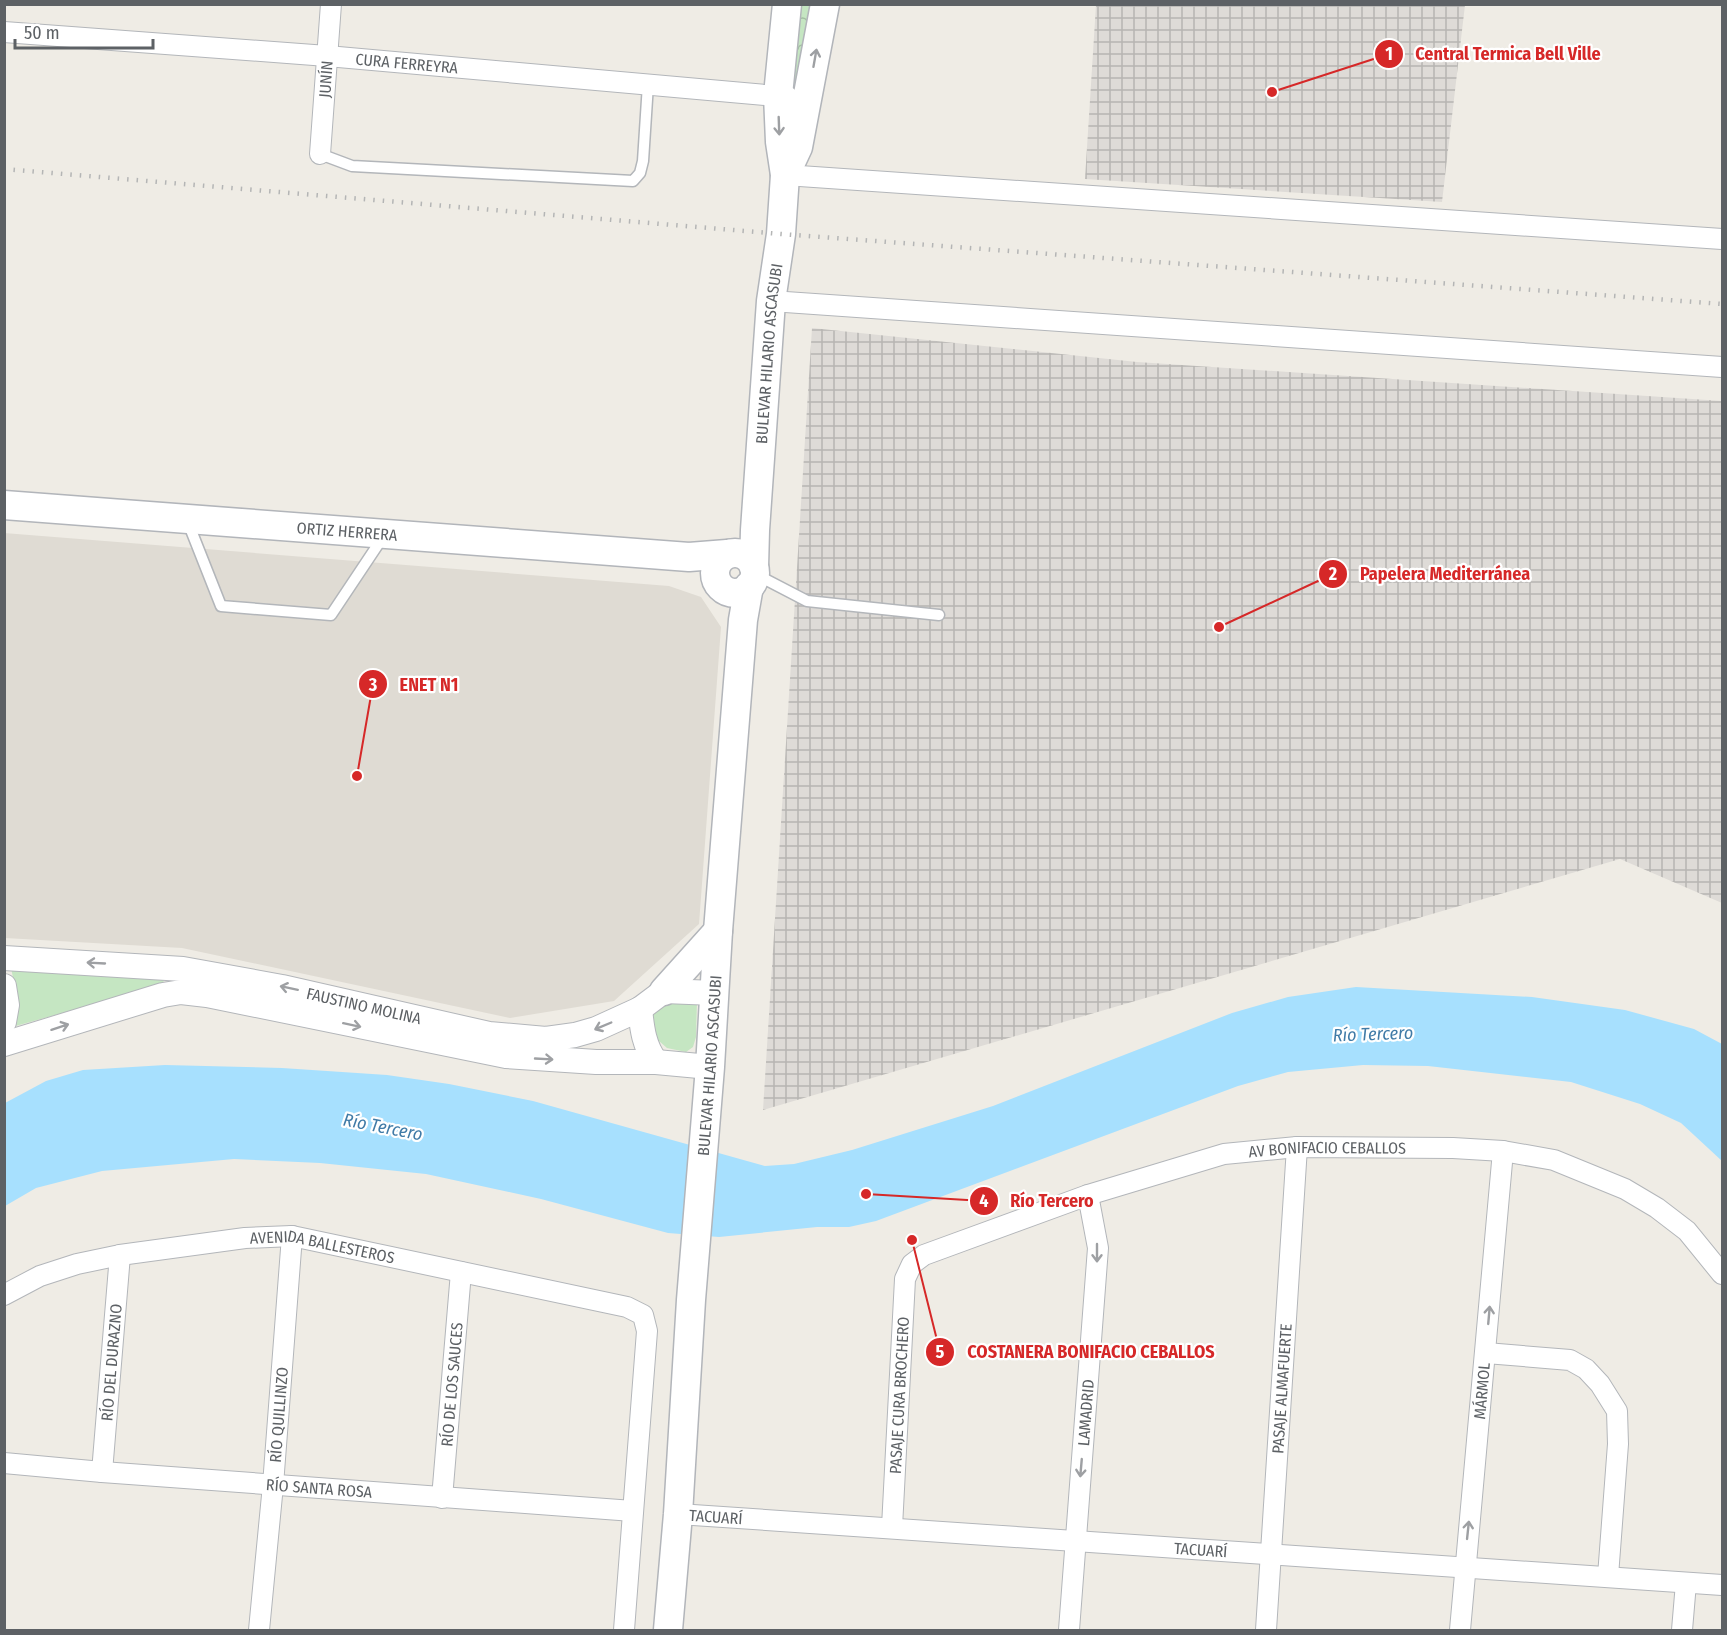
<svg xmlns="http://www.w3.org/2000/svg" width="1727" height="1635" font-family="'Fira Sans Condensed',sans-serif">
<defs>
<pattern id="industrial-grid" width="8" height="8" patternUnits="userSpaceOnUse" patternTransform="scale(1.5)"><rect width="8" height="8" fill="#dedbd7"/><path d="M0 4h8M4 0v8" fill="none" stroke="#b7b5b2"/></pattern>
<pattern id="park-crowns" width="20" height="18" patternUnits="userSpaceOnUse" patternTransform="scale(1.5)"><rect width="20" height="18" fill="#c5e6c2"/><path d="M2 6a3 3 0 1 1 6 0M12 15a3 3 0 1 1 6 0" fill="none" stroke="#a3bea1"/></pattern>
</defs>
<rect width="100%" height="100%" fill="#efece5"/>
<path fill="url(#industrial-grid)" d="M1096,5H1465L1442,202L1085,179Z
M812,328L1137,362L1722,401V903L1620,859L763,1110Z"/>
<path fill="#dfdbd3" d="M4,533L669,586L701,597L721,627L699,924L614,1001L510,1018L182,948L5,938Z"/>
<path fill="#c5e6c2" d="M11,968L164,978L163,985L12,1027L17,997Z
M664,1001L697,1002L696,1037L693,1047L686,1052L667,1048L659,1041L653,1032V1014Z"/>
<path fill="url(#park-crowns)" d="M796,5H815L798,89H788Z"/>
<path fill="#a7e0fe" d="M1356,987L1532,997L1625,1010L1694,1029L1722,1044V1161L1681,1123L1640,1104L1571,1082L1428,1066L1363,1065L1288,1072L1238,1086L876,1221L849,1227H817L719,1237L668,1233L541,1199L426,1174L320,1163L234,1159L102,1171L36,1188L5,1206V1103L46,1081L83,1070L165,1065L282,1068L387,1075L449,1084L533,1101L765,1166L794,1164L852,1150L993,1106L1232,1013L1288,997Z"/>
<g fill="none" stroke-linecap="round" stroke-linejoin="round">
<defs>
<path id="service" d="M320,154L352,166L633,181L640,173L643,161L648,84
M187,520L221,606L331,615L383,537
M755,574L807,601L939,615"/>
<g id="minor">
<path id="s1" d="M4,32L327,56L788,97"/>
<path id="s2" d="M320,154L331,4"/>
<path d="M785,175L1722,239"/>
<path d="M771,301L1722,367"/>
<path id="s3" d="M4,1295L40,1276L77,1264L120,1255L245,1238L292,1236L627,1307L643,1315L647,1331L624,1630"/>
<path d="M1486,1353L1570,1360L1586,1369L1600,1384L1617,1411L1618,1444L1608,1576"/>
<path id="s4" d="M4,1463L102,1472L633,1511"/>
<path id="s5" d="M102,1472L120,1255"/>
<path id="s6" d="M442,1498L461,1272"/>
<path id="s7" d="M678,1514L1722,1585"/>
<path id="s8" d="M892,1527L905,1279L912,1264L924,1255L1088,1195L1224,1154L1297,1147L1453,1148L1503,1151L1554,1160L1625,1189L1657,1208L1687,1231L1722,1274"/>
<path id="s9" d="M259,1630L273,1485L292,1236"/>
<path id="s10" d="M1069,1630L1098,1248L1088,1195"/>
<path id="s11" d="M1266,1630L1297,1147"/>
<path id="s12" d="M1460,1630L1503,1151"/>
<path d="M1682,1630L1686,1583"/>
</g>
<g id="tertiary">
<path id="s13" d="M4,958L183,969L282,987L489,1034L546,1039L575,1035L596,1029L640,1009L664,991L715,993"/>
<path d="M4,986L7,1005L4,1022"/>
<path d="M640,1009C642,1029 644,1046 656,1062"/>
<path d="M4,1044L163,995L181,992L207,995L506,1056L596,1062H656L710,1067"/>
</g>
<g id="secondary">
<path d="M785,175L798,147L825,4"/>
<path id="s14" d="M4,505L689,557L727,554"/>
<circle cx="735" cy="573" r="20"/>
<path id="s15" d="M754,567L755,530L771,301L781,234L785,175L780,142L778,95L787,4"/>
<path d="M664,991L718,931"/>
<path id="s16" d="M668,1630L678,1514L691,1300L710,1067L718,931L743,620L749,586"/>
</g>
</defs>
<use href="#service" stroke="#b3b6ba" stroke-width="13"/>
<use href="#minor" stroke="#b3b6ba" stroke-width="22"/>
<use href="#tertiary" stroke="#b3b6ba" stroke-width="26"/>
<use href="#secondary" stroke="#b2b5ba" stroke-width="31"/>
<use href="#service" stroke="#fff" stroke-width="10"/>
<use href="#minor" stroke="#fff" stroke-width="20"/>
<use href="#tertiary" stroke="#fff" stroke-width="24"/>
<use href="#secondary" stroke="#fff" stroke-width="28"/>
<path stroke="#b4b5b5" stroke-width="4.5" stroke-dasharray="1.5 8" stroke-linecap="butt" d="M4,169L781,234L1722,304"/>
</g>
<defs><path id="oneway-shaft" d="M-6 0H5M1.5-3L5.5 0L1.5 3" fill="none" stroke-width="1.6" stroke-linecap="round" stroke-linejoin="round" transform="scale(1.5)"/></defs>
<g stroke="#9ea0a3">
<use href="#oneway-shaft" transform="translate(815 58) rotate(-80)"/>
<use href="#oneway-shaft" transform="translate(779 126) rotate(88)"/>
<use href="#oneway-shaft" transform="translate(96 963) rotate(-177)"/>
<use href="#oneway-shaft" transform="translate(289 988) rotate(-168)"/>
<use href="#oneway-shaft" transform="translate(352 1025) rotate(12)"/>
<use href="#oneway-shaft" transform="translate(603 1026) rotate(157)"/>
<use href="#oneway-shaft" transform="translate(60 1027) rotate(-18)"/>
<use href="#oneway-shaft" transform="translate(544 1059) rotate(3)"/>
<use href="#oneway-shaft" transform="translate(1097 1253) rotate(90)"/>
<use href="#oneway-shaft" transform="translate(1489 1315) rotate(-85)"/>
<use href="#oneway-shaft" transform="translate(1081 1468) rotate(95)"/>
<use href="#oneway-shaft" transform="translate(1468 1530) rotate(-84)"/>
</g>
<g text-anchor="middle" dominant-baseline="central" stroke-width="4.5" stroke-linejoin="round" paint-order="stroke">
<g font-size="16" fill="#5d6165" stroke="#fff">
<text stroke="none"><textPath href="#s1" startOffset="404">CURA FERREYRA</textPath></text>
<text stroke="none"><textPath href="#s2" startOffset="75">JUNÍN</textPath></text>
<text stroke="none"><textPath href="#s15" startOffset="214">BULEVAR HILARIO ASCASUBI</textPath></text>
<text stroke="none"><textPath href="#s14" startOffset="344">ORTIZ HERRERA</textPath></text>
<text stroke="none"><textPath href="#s13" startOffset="364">FAUSTINO MOLINA</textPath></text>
<text stroke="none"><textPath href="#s16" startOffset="566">BULEVAR HILARIO ASCASUBI</textPath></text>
<text stroke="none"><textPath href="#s8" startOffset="700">AV BONIFACIO CEBALLOS</textPath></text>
<text stroke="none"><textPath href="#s3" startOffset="328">AVENIDA BALLESTEROS</textPath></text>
<text stroke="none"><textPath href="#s5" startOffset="110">RÍO DEL DURAZNO</textPath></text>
<text stroke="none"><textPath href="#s6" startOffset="114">RÍO DE LOS SAUCES</textPath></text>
<text stroke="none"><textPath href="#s11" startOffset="242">PASAJE ALMAFUERTE</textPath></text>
<text stroke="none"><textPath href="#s12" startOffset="240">MÁRMOL</textPath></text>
<text stroke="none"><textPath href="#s8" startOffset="132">PASAJE CURA BROCHERO</textPath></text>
<text stroke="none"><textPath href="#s10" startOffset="218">LAMADRID</textPath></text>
<text stroke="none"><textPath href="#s9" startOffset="216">RÍO QUILLINZO</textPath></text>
<text stroke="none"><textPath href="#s4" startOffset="316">RÍO SANTA ROSA</textPath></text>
<text stroke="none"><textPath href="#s7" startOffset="38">TACUARÍ</textPath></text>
<text stroke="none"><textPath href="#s7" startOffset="524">TACUARÍ</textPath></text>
</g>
<g font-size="18" font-style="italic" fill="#407ba7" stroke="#fff">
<text transform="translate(1373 1034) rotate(-2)">Río Tercero</text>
<text transform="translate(383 1127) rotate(11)">Río Tercero</text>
</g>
</g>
<path fill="none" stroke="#d62828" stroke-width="2" d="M1272 92L1389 54M1219 627L1333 574M357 776L373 684M866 1194L984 1201M912 1240L940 1352"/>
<g fill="#d62828" stroke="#fff" stroke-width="2">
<circle cx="1272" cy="92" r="6"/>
<circle cx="1219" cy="627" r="6"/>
<circle cx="357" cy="776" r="6"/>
<circle cx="866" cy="1194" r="6"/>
<circle cx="912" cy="1240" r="6"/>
<circle cx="1389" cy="54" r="15"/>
<circle cx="1333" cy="574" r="15"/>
<circle cx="373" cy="684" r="15"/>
<circle cx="984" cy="1201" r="15"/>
<circle cx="940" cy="1352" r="15"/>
</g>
<g font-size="18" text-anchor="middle" font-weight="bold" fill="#fff">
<text x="1389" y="60">1</text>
<text x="1333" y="580">2</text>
<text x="373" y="691">3</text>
<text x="984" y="1207">4</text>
<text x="940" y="1358">5</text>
</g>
<g font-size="18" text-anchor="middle" font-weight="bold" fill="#d62828" stroke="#fff" stroke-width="4.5" stroke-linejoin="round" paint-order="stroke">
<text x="1508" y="60">Central Termica Bell Ville</text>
<text x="1445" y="580">Papelera Mediterránea</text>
<text x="429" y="691">ENET N1</text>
<text x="1052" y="1207">Río Tercero</text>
<text x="1091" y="1358">COSTANERA BONIFACIO CEBALLOS</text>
</g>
<rect width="1727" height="1635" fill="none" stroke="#5d6165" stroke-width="12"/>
<path d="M15 39v9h138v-9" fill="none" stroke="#5d6165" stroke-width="3"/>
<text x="24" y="39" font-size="18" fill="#5d6165" stroke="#ffffff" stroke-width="4.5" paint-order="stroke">50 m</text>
</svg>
